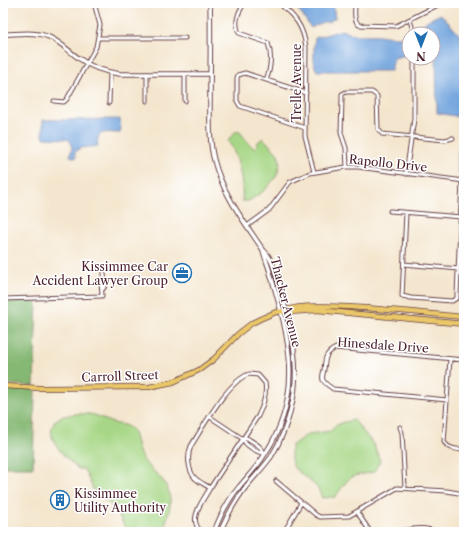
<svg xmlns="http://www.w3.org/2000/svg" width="467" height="535" font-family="'Libre Caslon Text',serif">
<rect width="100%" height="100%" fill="#fff"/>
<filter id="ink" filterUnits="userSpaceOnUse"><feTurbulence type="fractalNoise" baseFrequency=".025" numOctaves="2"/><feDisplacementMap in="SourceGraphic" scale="8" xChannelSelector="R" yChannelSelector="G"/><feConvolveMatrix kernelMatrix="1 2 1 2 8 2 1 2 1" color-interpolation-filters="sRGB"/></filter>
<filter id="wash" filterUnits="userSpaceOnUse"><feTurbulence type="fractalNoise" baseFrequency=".012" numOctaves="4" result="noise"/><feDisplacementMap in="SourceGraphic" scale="16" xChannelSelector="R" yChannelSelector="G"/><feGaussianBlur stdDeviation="0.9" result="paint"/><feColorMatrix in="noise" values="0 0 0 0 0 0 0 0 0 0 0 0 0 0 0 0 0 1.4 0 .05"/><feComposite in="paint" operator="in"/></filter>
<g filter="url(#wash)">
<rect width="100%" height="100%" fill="#f4e6ce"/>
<path fill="#a7d786" stroke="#787b58" d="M239,131L252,147L256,148L258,142L263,138L278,154L280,162L279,168L276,177L265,190L249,201H242C244,184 238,154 228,141L235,132Z
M76,414C82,414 92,413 97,416C103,418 108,422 114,423C121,425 126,424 131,429C136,432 137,448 140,454C144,463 151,469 158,475C176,493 171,511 162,532H127L116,509L94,491L84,469H78C67,458 44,440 54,423C55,420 58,418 61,417C65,415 71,415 76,414Z
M354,420L374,445L380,461L374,472C367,474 358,474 352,477C347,479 339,492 335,497L322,498L317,487L294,468L291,460V446L308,434L331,431L335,426L344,422Z"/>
<path fill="#85b873" stroke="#686c4f" d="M37,300L34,386L3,384V301Z
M3,387L34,389L35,391L33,467H3Z"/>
<path fill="#72a4dd" stroke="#5e6284" d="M291,3H333L335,18L329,22H323L311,28L301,13Z
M441,14L464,40V142L461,135V119L455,116L437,113L436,55L433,52V34H422L421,26L428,20Z
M342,30C354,37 366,34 379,35C388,36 395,38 404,36L406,55L394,58L391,71H317C312,66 314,45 315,38Z
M120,119L121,130L120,133C108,133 95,129 98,146L80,148L75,152L76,158L70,156L72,147L71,142L67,139L44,138L43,134V120Z
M464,144V173L458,172V150Z"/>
</g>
<g filter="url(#ink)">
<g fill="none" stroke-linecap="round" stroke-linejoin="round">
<defs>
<path id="minor" d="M245,3C238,11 234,23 239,33L268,43C272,54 271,69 266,80
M279,3C295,17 303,25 306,47L305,136L314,172
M355,3C355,11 353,20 359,25L396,26L442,3
M410,20L414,34
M98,38H185
M185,74V101
M54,101L64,102L67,99L96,47L100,25L94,3
M147,101V74
M109,103L110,73
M305,128L240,106L237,101V78L238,75L245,73L306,93
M347,167L346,148L341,133L342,99V94L346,92H372L377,96L378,129L382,134L445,140L453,138
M406,174L414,119V58
M3,189H5
M390,211L461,217
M406,213L402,296L411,298L452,301L457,298V295L462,181
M247,226L269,210L290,182L310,173L346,167H358L464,181
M404,264L458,269
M103,289L105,286L104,273
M3,299L102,296L101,280L104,277
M450,359L444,442C449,449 455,449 464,450
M249,374L258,375L265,383C267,394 263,406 258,416L210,488C206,485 197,481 194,477C188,469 187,455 191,446C203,427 228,381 249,374Z
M447,400L333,389C329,386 325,384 323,380C322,377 323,373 324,370C325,359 325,353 336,348L464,360
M210,417L243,439C245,445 257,453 264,453C262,446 253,442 247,438L243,439
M400,427L402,433L405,488
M276,481L316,515L320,517L349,516L397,488L447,491L464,494
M357,512L369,530L372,532
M203,532C185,522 204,499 210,488
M284,532L301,503
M394,532C409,530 423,525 436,532
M460,532L464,512"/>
<path id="tertiary" d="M210,3C211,35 210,68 210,100C210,120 209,141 214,160C222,192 243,220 261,247C264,251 267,253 269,257C275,267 278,280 281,291C291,328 301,366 292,404C288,423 281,441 271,457C263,468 254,477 246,487C235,501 227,516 220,532
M3,34C18,34 36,31 49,37C61,42 69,52 80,59C92,68 105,72 120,74H210
M214,532C220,516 228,500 239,487C248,476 258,466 265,454C304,395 290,339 271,276C269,267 265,259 263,250"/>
<path id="primary" d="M286,311C302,298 436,315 464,317
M3,386L40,388L149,387L173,382L199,370L214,359L238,334L252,323L260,319L276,312L286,311L291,312L317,310L464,324"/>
</defs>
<use href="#minor" stroke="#643d43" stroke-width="5"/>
<use href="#tertiary" stroke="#643d43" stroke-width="5.5"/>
<use href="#primary" stroke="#643d43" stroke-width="6"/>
<use href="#minor" stroke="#fff" stroke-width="3"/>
<use href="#tertiary" stroke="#fff" stroke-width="3.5"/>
<use href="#primary" stroke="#eac769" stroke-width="4.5"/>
</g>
</g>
<defs>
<symbol id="office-ring" viewBox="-11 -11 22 22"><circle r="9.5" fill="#fff" stroke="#1f6fb2" stroke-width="1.5"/><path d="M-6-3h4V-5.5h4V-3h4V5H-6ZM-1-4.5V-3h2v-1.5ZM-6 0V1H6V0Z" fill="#1f6fb2"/></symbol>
<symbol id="building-ring" viewBox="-11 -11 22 22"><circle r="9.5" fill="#fff" stroke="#1f6fb2" stroke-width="1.5"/><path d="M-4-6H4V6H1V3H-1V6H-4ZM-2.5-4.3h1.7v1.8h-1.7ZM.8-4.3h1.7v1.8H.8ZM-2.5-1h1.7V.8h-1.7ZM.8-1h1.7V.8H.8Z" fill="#1f6fb2"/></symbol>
</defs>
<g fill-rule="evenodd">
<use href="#office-ring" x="171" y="262" width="22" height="22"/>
<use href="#building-ring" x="49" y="489" width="22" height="22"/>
</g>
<g text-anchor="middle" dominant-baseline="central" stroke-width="3" stroke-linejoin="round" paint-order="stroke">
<g font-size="12" fill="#4a1f2b" stroke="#fff">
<text transform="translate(296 83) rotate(-90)">Trelle Avenue</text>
<text transform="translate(388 163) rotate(6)">Rapollo Drive</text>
<text transform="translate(286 302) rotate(76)">Thacker Avenue</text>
<text transform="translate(383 345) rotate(4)">Hinesdale Drive</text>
<text transform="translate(120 376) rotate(-2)">Carroll Street</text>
</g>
<g font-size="12" fill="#4a1f2b" stroke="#fff" text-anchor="end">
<text x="168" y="266">Kissimmee Car<tspan x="168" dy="14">Accident Lawyer Group</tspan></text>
<text x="74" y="493" text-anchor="start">Kissimmee<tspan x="74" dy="14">Utility Authority</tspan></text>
</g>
</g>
<rect width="467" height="535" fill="none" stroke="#fff" stroke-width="16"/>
<g transform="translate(421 46) rotate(180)"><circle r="19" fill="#ffffff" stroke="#b7a5aa"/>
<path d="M0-3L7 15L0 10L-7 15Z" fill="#1f6fb2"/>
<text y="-6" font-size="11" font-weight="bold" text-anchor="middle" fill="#4a1f2b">N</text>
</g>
</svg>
